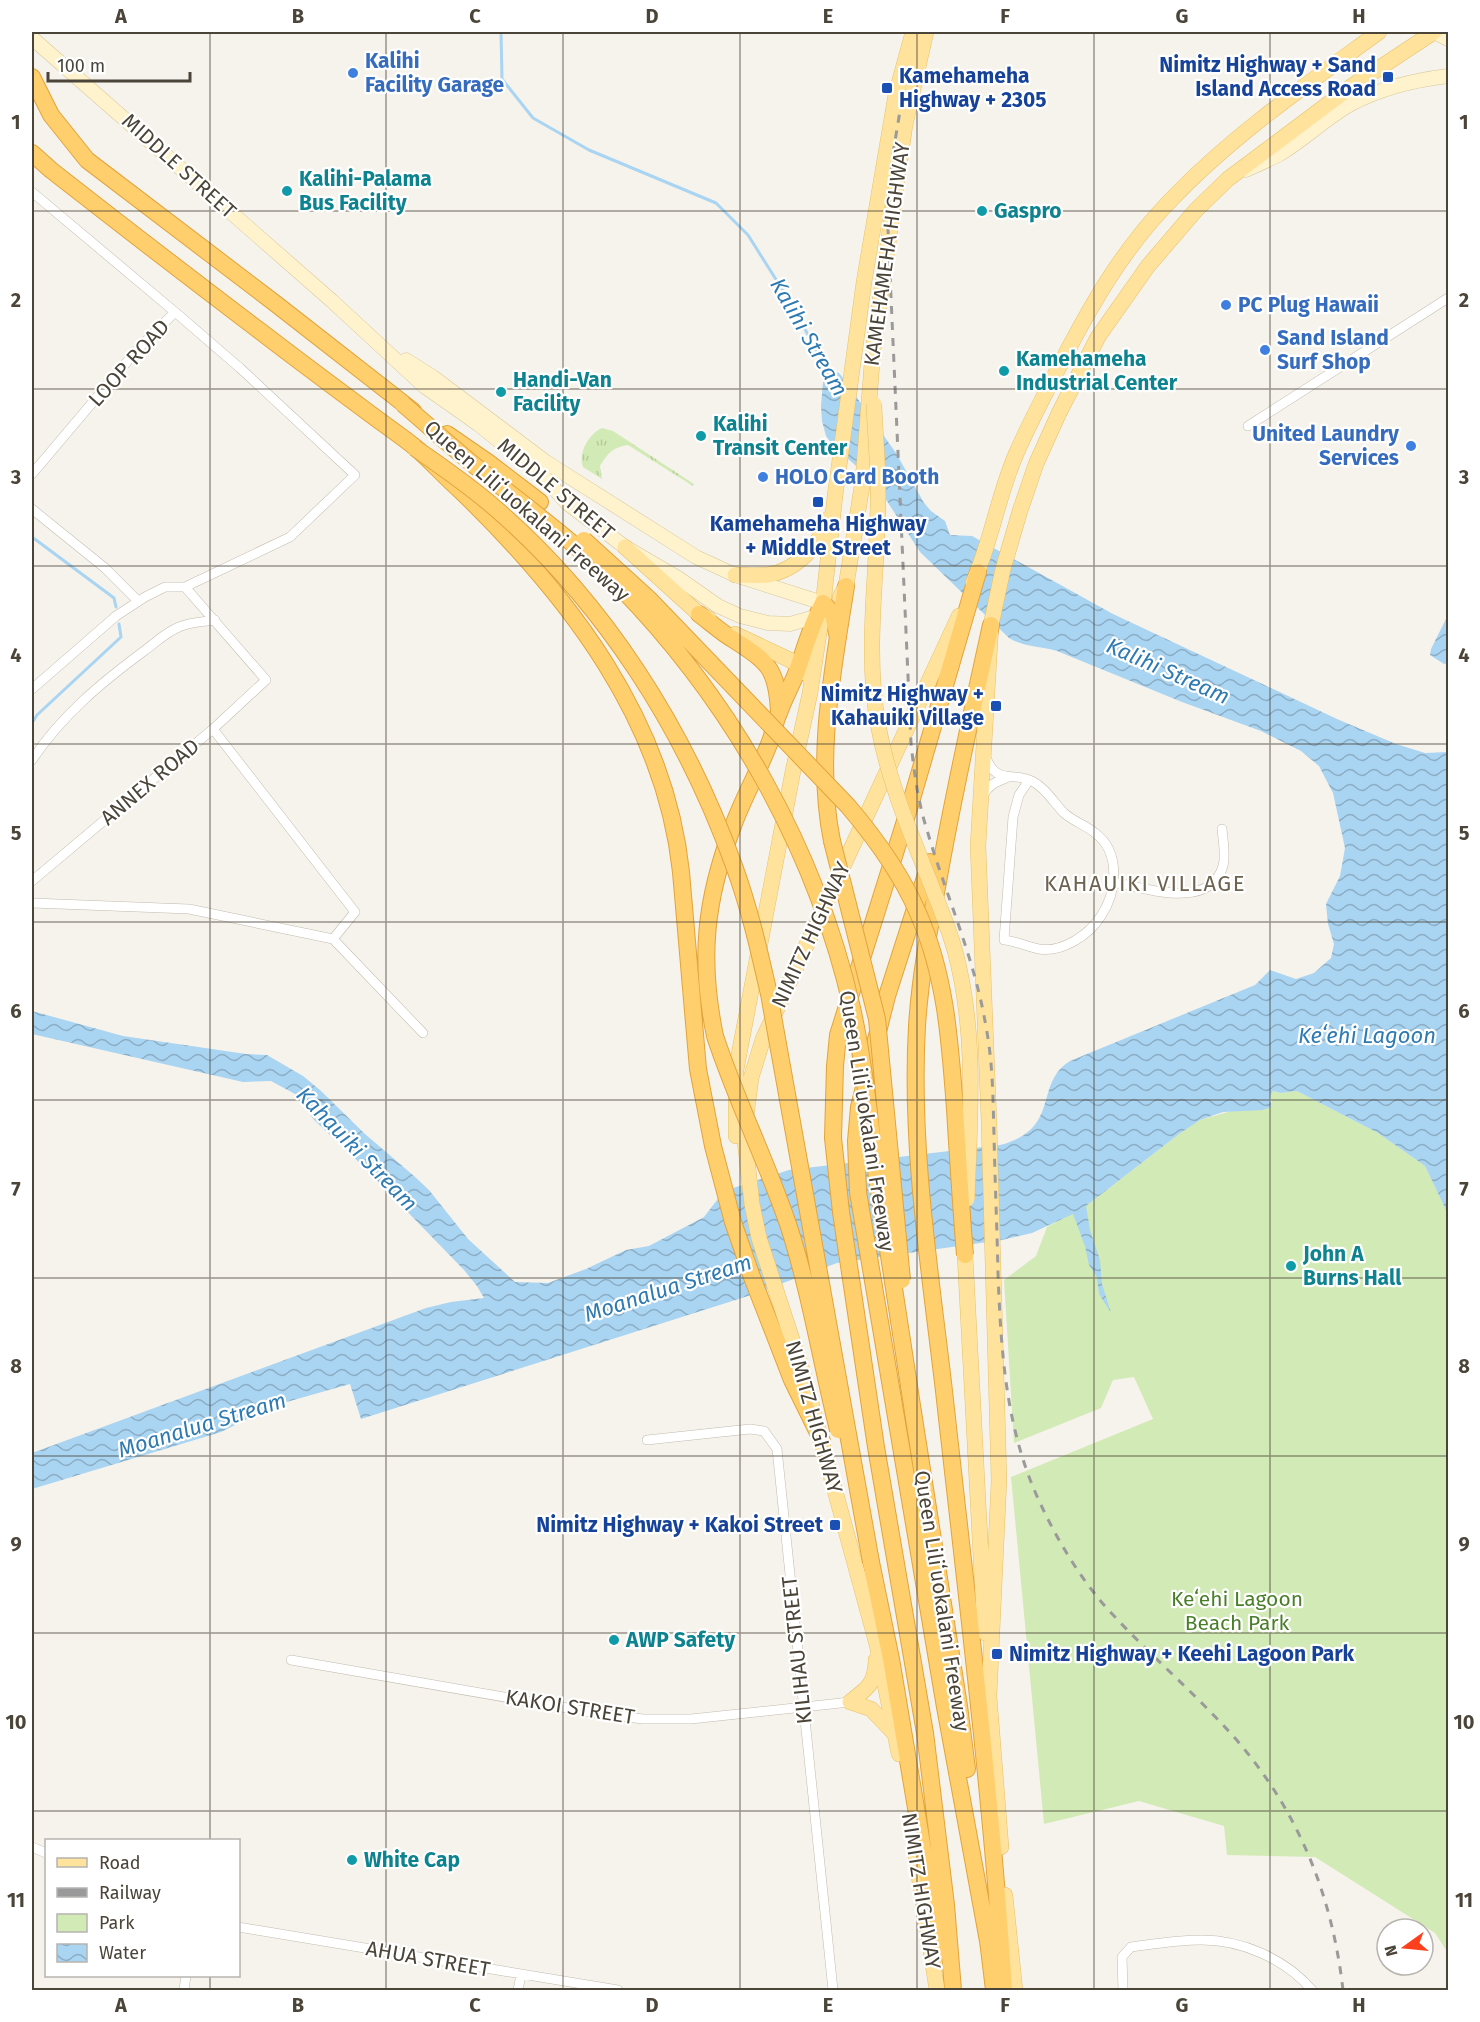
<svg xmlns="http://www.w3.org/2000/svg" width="1480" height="2022" font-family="'Fira Sans',sans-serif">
<defs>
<pattern id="grass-tufts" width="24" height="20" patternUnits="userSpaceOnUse" patternTransform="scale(1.5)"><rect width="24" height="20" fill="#d2eab5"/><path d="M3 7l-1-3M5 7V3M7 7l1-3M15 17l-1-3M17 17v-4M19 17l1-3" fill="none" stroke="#b6ca9c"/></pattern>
<pattern id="water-waves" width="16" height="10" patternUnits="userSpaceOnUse" patternTransform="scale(1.5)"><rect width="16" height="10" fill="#a9d4f2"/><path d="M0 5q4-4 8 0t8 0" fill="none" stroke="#8caec5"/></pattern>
</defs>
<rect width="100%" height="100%" fill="#f6f3ec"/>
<path fill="url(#grass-tufts)" d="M602,428L613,431L694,484L693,486L628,445C613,447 607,454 600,466L602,479L583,467C578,452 589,434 602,428Z"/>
<path fill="#d2eab5" d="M1273,1091L1281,1093L1297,1091L1378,1133L1425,1166L1445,1208L1448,1224V1953L1435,1933L1315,1857L1227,1855L1224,1826L1139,1801L1044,1824L1011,1477L1153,1419L1134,1377L1113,1380L1101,1408L1014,1443L1004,1280L1036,1256L1047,1227L1086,1206L1179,1134L1200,1120L1235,1110H1263L1272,1102L1270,1096Z"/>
<path fill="url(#water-waves)" d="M832,371L839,373L843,378L896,453L924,503L931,511L945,521L950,535L972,536L1113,614L1337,719L1396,744L1425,753L1448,752V1223L1445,1208L1425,1166L1378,1133L1297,1091L1281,1093L1273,1091L1270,1096L1271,1107L1263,1110L1223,1112L1200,1120L1179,1134L1086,1206L1090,1230L1100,1260L1102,1284L1111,1313L1099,1294L1097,1277L1089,1265L1085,1246L1073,1214L1032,1233L1002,1240L837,1263L748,1296L361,1419L350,1384L276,1405L221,1432L32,1489V1453L426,1308L451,1302L484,1298L477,1286L464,1270L361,1164L314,1120L295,1094L271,1081L243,1082L32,1034V1011L123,1036L246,1054L267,1055L303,1076L320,1090L365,1134L414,1176L429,1190L468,1239L515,1282L548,1283L586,1269L626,1250L649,1246L704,1217L724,1191L789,1170L1000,1145C1062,1129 1033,1084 1070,1061L1255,985L1270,970L1296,979L1314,973L1331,958L1334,944L1328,924L1326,904L1340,876L1345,848L1333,793L1319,766L1301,751L1261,731L1182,702L1057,651C1040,646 1024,647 1009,638L920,552L883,495L854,464L834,447L826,436L822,421L821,406L823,382L828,373Z
M1448,615V663L1444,664L1430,655L1431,649Z"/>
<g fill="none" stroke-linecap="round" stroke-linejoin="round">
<path stroke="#a9d4f2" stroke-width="3" d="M501,32L502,79L533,118L589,150L716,203L748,235L792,305L830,376
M32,537L114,598L116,607
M32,723L37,715L121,637L119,624"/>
<defs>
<path id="minor" d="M32,192L175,312L136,351L32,474
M1248,426L1448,298
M32,509L105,568L138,601
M32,689L116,616L145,597L165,587H185L290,537L355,475L240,368L175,312
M213,729L355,912L333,939
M985,755C996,786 1010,771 1032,781C1046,788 1054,803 1064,813C1074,822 1086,825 1095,833C1121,852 1117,892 1101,916C1089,935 1062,953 1039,949C1027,947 1017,941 1004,940L1013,817L1019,795L1029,780
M32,760C62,715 101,683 144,651C155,643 166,632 179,627C190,622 203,622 215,620
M983,796C988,785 996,782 1006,778
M32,881L213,729L266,680L185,587
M1113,882C1144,888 1210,911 1223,866C1226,855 1223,840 1222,829
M32,903L189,909L333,939L423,1033
M647,1440L750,1429L764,1431L777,1449L833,1990
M291,1660L596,1713L643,1719H691L850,1702
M32,1847L46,1853
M238,1927L618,1990
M184,1990L186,1976
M518,1990L521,1975
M1123,1990L1122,1957L1131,1947C1154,1944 1178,1940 1201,1940C1243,1940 1285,1959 1312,1990"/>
<path id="secondary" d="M1434,32L1448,39
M32,38L332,301L424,386L478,424L544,477L567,503L625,547L678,578L718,606L740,616L768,623L790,624L815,617
M1246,170C1257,165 1269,160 1280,154C1305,139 1326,118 1351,104C1381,88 1415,80 1448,76
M406,360L433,377L546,462L696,557L735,575L823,603"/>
<path id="primary" d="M625,547L699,614L709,619
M735,575C745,575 757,576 768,575C797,570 819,546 828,519
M973,583C991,542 998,496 1016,454C1029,424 1045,394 1060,365C1091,305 1121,252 1168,203C1230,137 1306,85 1379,32
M840,597L846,586L863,480L873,350L905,125L926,32
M735,634L790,660L799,666L805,673
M736,1136V1070L793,771L810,693L822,614L835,496L864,282L896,94L913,32
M965,1255L985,1633
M850,1702C868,1688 875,1684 876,1660
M850,1702L871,1709L893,1732
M899,1754L877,1645L859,1579L803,1373L759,1238L752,1204L744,1132L751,1078L763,1039L959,616
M1001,1847L989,1696L999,1480L989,1122L978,846L991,625L1003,569L1020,511L1036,464L1059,413L1098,337L1148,266L1196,210L1228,179L1352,86L1434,32
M915,1851L937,1990
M1005,1895L1015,1990"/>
<path id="motorway" d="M32,77L51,115L87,160L276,304L413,411
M32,153L51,170C120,224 190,278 260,331C295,358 330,384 365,410C382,423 400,435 416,448C432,462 446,478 462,492C569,596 665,720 681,872L698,1069L713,1146L733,1222L752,1277L792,1380L822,1441
M447,434L489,463L540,502
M699,614C711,623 722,633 734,640C768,662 777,668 779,712
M991,625C972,711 953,796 938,882C929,930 920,978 917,1026C910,1148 930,1270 944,1391C966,1591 991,1790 1004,1990
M832,841C815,757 833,670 846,586
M930,862L887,996L859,1107L856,1141L858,1192L945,1707L988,1941
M715,1036C699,959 705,900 733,826C744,796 760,769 771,739C774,730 775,721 779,713C784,698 792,685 797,671C805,648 811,625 823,603L833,614L838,638
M913,1412L959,1706L967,1769
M871,1562L891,1659L940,1951
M987,1932L994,1990
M953,1990L946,1905L925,1733L876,1447L841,1212L833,1138L835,1066L838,1035L911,802L978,572"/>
</defs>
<use href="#minor" stroke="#c2bbae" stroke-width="10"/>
<use href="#secondary" stroke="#d6c79b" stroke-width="15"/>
<use href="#primary" stroke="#e6c16a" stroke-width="16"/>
<use href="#motorway" stroke="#e0a43c" stroke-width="18"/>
<use href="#minor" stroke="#fff" stroke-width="9"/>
<use href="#secondary" stroke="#fff3cd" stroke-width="14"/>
<use href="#primary" stroke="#ffe39c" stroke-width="15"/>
<use href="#motorway" stroke="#ffcf6e" stroke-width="16"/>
<path stroke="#9a9a9a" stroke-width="3" stroke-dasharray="8 8" stroke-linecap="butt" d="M902,99L892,159L888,230L911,743C914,772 918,802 927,830C946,896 975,959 986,1027C993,1063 993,1100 994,1136C995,1182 997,1227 998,1273C1001,1354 1006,1433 1042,1507C1058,1541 1079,1576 1104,1605C1145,1651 1193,1691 1234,1737C1298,1810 1332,1894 1343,1990"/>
<defs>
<path id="primary-bridge" d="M874,404C875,432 878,461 878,489C879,568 864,646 878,724C888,781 911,834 932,887C940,908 949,929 955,951C977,1033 970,1114 967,1199"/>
<path id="motorway-bridge" d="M403,404C430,427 456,451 484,473C530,510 579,545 620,587C733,703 816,850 852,1008C865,1066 870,1126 878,1184C889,1260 901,1336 913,1412
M415,448C442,467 470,486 495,508C604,602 684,728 733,863C749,906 759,950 769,994L871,1562
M584,540L650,600L848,806C876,839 901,873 918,913C946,976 950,1042 955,1109C958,1158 961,1207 965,1255
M832,841L877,1019L902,1280
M715,1036C736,1100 766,1160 788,1224C810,1291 821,1362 838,1430"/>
</defs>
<use href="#primary-bridge" stroke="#e6c16a" stroke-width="16" stroke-linecap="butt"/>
<use href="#motorway-bridge" stroke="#e0a43c" stroke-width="18" stroke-linecap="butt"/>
<use href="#primary-bridge" stroke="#ffe39c" stroke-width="15"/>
<use href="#motorway-bridge" stroke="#ffcf6e" stroke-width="16"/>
</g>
<path fill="none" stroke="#4b4439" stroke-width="1.5" stroke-opacity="0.55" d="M210,32V1840M386,32V1990M563,32V1990M740,32V1990M917,32V1990M1094,32V1990M1270,32V1990M32,211H1448M32,389H1448M32,566H1448M32,744H1448M32,922H1448M32,1100H1448M32,1278H1448M32,1456H1448M32,1633H1448M32,1811H1448M210,1976V1990"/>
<g fill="#3f7fe0" stroke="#fff" stroke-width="2">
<circle cx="353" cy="73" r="6"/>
<circle cx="1226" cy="305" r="6"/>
<circle cx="1265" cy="350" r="6"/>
<circle cx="1411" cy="446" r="6"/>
<circle cx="763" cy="477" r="6"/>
</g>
<g fill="#1a4fb4" stroke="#fff" stroke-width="2">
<rect x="1382" y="71" width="12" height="12" rx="3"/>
<rect x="881" y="82" width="12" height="12" rx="3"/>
<rect x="812" y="496" width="12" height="12" rx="3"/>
<rect x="990" y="700" width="12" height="12" rx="3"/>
<rect x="829" y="1519" width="12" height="12" rx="3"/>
<rect x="991" y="1648" width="12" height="12" rx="3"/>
</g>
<g fill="#0f9aa8" stroke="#fff" stroke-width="2">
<circle cx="287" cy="191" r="6"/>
<circle cx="982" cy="211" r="6"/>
<circle cx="1004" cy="371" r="6"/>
<circle cx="501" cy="392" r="6"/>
<circle cx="701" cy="436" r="6"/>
<circle cx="1291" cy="1266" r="6"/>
<circle cx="614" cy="1640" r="6"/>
<circle cx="352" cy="1860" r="6"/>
</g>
<g text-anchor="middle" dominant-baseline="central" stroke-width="4.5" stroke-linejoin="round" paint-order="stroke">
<g font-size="21" font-weight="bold" fill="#366cbe" stroke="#fff" text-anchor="start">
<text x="365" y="61">Kalihi<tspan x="365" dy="24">Facility Garage</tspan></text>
<text x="1238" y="305">PC Plug Hawaii</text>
<text x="1277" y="338">Sand Island<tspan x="1277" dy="24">Surf Shop</tspan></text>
<text x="1399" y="434" text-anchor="end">United Laundry<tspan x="1399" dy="24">Services</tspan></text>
<text x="775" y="477">HOLO Card Booth</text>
</g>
<g font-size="21" font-weight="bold" fill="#164399" stroke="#fff" text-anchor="end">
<text x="1376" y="65">Nimitz Highway + Sand<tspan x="1376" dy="24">Island Access Road</tspan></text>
<text x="899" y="76" text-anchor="start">Kamehameha<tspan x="899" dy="24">Highway + 2305</tspan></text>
<text x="818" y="524" text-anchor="middle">Kamehameha Highway<tspan x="818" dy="24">+ Middle Street</tspan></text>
<text x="984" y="694">Nimitz Highway +<tspan x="984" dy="24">Kahauiki Village</tspan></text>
<text x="823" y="1525">Nimitz Highway + Kakoi Street</text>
<text x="1009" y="1654" text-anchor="start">Nimitz Highway + Keehi Lagoon Park</text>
</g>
<g font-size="21" fill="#4b4439" stroke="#fff">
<text transform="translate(179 166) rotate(42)">MIDDLE STREET</text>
<text transform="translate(887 254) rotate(-82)">KAMEHAMEHA HIGHWAY</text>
<text transform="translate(129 363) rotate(-48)">LOOP ROAD</text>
<text transform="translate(556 489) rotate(40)">MIDDLE STREET</text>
<text transform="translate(527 511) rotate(41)">Queen Liliʻuokalani Freeway</text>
<text transform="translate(150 782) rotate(-40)">ANNEX ROAD</text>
<text transform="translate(811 935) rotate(-65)">NIMITZ HIGHWAY</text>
<text transform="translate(867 1121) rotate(81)">Queen Liliʻuokalani Freeway</text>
<text transform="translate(814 1417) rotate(74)">NIMITZ HIGHWAY</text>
<text transform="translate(942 1601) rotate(81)">Queen Liliʻuokalani Freeway</text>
<text transform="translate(797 1650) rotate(-96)">KILIHAU STREET</text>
<text transform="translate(570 1707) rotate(9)">KAKOI STREET</text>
<text transform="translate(921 1891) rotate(81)">NIMITZ HIGHWAY</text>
<text transform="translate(428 1959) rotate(10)">AHUA STREET</text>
</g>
<g font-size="21" font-weight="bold" fill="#0d838f" stroke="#fff" text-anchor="start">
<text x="299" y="179">Kalihi-Palama<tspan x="299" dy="24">Bus Facility</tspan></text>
<text x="994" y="211">Gaspro</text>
<text x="1016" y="359">Kamehameha<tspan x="1016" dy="24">Industrial Center</tspan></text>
<text x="513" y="380">Handi-Van<tspan x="513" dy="24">Facility</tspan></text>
<text x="713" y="424">Kalihi<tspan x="713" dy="24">Transit Center</tspan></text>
<text x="1303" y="1254">John A<tspan x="1303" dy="24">Burns Hall</tspan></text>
<text x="626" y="1640">AWP Safety</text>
<text x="364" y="1860">White Cap</text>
</g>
<g font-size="21" fill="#4a7f2a" stroke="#fff">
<text x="1237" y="1599">Keʻehi Lagoon<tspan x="1237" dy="24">Beach Park</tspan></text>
</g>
<g font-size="22" font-style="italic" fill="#2e7ab2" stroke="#fff">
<text transform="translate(809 337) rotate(60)">Kalihi Stream</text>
<text transform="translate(1168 671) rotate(24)">Kalihi Stream</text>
<text x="1367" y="1035">Keʻehi Lagoon</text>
<text transform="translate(357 1149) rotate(46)">Kahauiki Stream</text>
<text transform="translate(668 1288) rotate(-18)">Moanalua Stream</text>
<text transform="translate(202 1425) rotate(-17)">Moanalua Stream</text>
</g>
<g font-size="22" letter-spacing="1.5" fill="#6e6250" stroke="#fff">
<text x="1145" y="883">KAHAUIKI VILLAGE</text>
</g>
</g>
<rect width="1480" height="2022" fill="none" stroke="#ffffff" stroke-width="66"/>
<rect x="45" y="1839" width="195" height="138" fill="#ffffff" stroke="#b7b4b0" stroke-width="1.5"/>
<rect x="57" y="1858" width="30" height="9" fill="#ffe39c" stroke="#b7b4b0" stroke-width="1.5"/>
<text x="99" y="1869" font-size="18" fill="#4b4439">Road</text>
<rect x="57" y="1888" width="30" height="9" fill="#9a9a9a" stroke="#b7b4b0" stroke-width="1.5"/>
<text x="99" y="1899" font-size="18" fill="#4b4439">Railway</text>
<rect x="57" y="1914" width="30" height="18" fill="#d2eab5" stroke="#b7b4b0" stroke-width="1.5"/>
<text x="99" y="1929" font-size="18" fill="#4b4439">Park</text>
<rect x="57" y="1944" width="30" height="18" fill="url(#water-waves)" stroke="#b7b4b0" stroke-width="1.5"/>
<text x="99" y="1959" font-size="18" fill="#4b4439">Water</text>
<g transform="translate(1405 1947) rotate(255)"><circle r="28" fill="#ffffff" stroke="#b7b4b0" stroke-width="1.5"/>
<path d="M0-4.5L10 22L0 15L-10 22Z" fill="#fc3f1d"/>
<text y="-9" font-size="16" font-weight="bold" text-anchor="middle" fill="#4b4439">N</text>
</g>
<path d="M48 72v9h142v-9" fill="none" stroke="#4b4439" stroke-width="3"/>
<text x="57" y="72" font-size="18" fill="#4b4439" stroke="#ffffff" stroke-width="4.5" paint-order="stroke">100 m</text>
<rect x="33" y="33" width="1414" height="1956" fill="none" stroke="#4b4439" stroke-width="2"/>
<g font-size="20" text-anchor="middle" font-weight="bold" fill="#4b4439">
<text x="121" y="23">A</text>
<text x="298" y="23">B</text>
<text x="475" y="23">C</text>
<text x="652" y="23">D</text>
<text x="828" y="23">E</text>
<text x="1005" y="23">F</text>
<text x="1182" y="23">G</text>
<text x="1359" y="23">H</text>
<text x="16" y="129">1</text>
<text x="1464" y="129">1</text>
<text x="16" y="307">2</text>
<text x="1464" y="307">2</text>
<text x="16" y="484">3</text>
<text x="1464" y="484">3</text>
<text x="16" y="662">4</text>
<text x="1464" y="662">4</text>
<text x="16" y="840">5</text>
<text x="1464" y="840">5</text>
<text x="16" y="1018">6</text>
<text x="1464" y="1018">6</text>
<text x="16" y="1196">7</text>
<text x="1464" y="1196">7</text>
<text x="16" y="1373">8</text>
<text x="1464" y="1373">8</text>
<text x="16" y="1551">9</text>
<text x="1464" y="1551">9</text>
<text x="16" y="1729">10</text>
<text x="1464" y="1729">10</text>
<text x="16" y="1907">11</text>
<text x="1464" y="1907">11</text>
<text x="121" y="2012">A</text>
<text x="298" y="2012">B</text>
<text x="475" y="2012">C</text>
<text x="652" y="2012">D</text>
<text x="828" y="2012">E</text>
<text x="1005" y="2012">F</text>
<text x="1182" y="2012">G</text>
<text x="1359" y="2012">H</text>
</g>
</svg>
